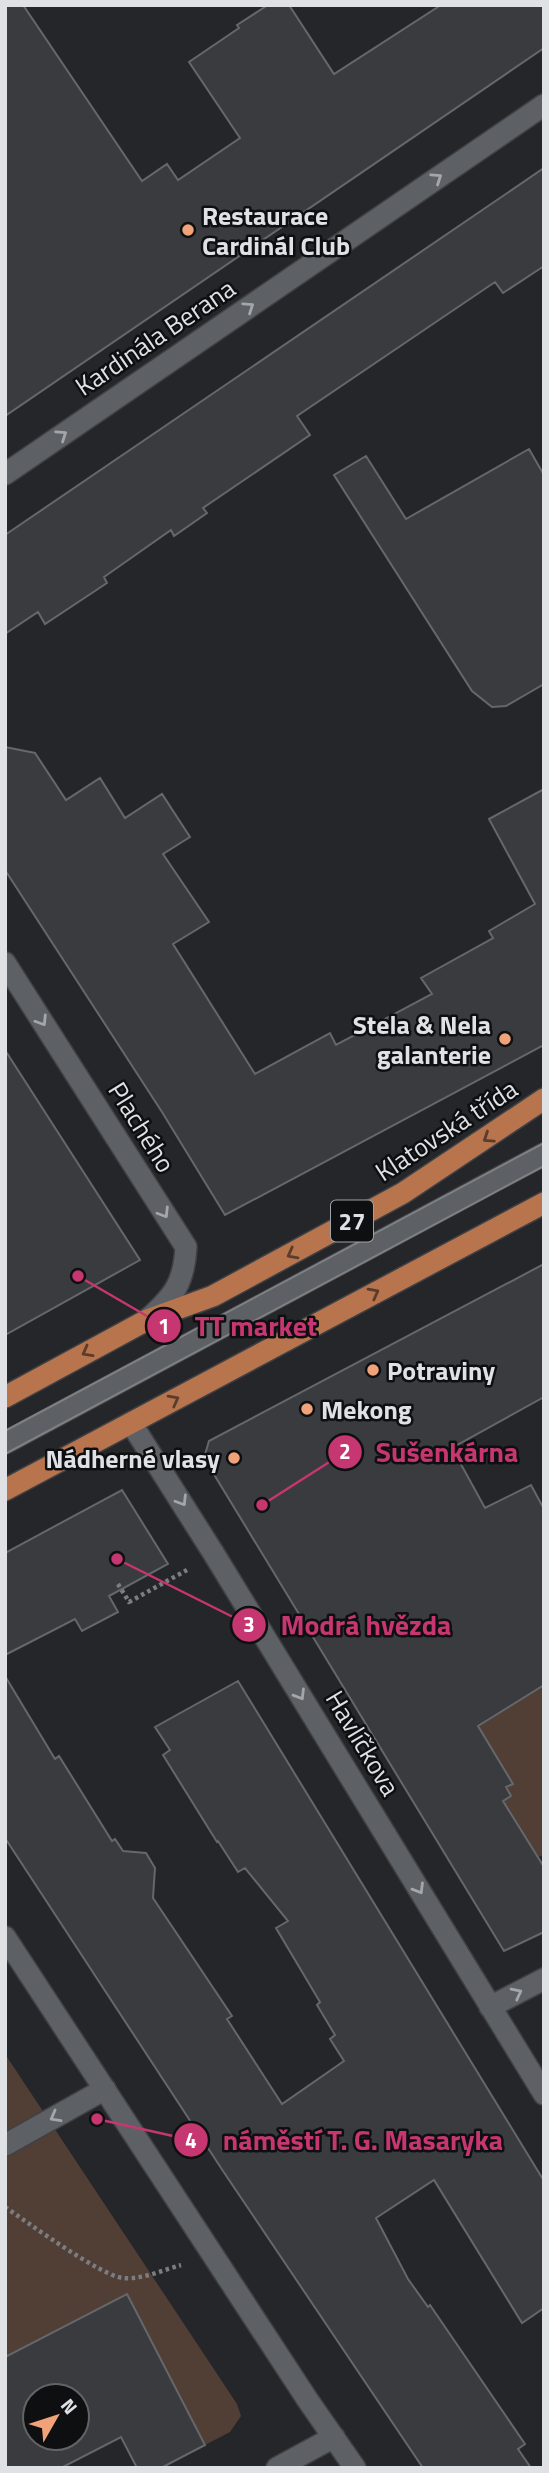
<svg xmlns="http://www.w3.org/2000/svg" width="549" height="2473" font-family="'Titillium Web',sans-serif">
<rect width="100%" height="100%" fill="#24262a"/>
<path fill="#513f36" d="M544,1646V1855L535,1858L527,1840L503,1801L511,1796L506,1787L512,1783L477,1726L528,1695Z
M5,2054L237,2404L241,2416L230,2432L205,2445L127,2294L5,2357Z"/>
<path fill="#393b3f" stroke="#64676b" stroke-width="2" fill-rule="evenodd" d="M5,5H23L142,181L167,164L178,180L240,138L189,62L239,28L237,25L268,5H289L334,74L441,5H544V48L5,416Z
M544,168V266L503,293L495,282L297,416L310,435L203,508L207,513L174,536L171,530L104,577L107,583L45,624L38,612L5,634V535Z
M529,449L544,475V684L506,706L492,707L472,691L334,475L366,456L406,519Z
M5,747L35,753L66,800L100,778L125,818L162,794L190,837L163,854L209,922L173,944L255,1074L330,1033L336,1045L432,994L421,978L493,938L489,931L535,904L489,819L544,789V1045L225,1215L162,1112L5,870Z
M5,1050L140,1260L5,1335Z
M544,1264V1397L452,1448L485,1508L531,1485L544,1509V1685L478,1726L513,1784L506,1787L511,1796L503,1801L544,1867V1932L504,1951L204,1458L209,1441Z
M122,1490L168,1564L109,1596L118,1612L82,1631L75,1619L5,1655V1553Z
M5,1676L55,1759L59,1756L112,1841L115,1839L123,1851L146,1853L155,1868L153,1898L232,2016L227,2019L282,2104L344,2061L330,2039L335,2035L317,2005L320,2002L276,1928L288,1921L245,1868L238,1872L218,1841L217,1842L163,1755L170,1750L155,1727L238,1681L544,2181V2308L522,2323L434,2180L376,2218L408,2279L428,2307L430,2305L525,2444L518,2449L531,2468H423L223,2171L5,1838Z
M127,2294L205,2445L161,2468H137L121,2437L61,2468H5V2357ZM35,2396H77V2438H35Z"/>
<g fill="none" stroke-linecap="round" stroke-linejoin="round">
<defs>
<path id="lane" d="M5,1443L544,1154
M5,2145L105,2089"/>
<path id="street" d="M5,474L544,105
M5,963L186,1247C184,1283 174,1296 148,1319
M131,1423L214,1554L544,2094
M5,1937L307,2399L355,2468
M490,2007L544,1979
M277,2468L334,2437"/>
<path id="primary" d="M5,1397L147,1320L213,1296L403,1193L544,1099
M5,1490L544,1203"/>
</defs>
<use href="#lane" stroke="#3f4145" stroke-width="24"/>
<use href="#street" stroke="#3f4145" stroke-width="24"/>
<use href="#primary" stroke="#3f4145" stroke-width="24"/>
<path stroke="#7b7d81" stroke-width="4.5" stroke-dasharray="3.5 3.5" stroke-linecap="butt" d="M118,1584L129,1602L187,1570
M5,2207C27,2222 101,2276 123,2278C141,2280 163,2270 181,2265"/>
<use href="#lane" stroke="#5d6064" stroke-width="21"/>
<use href="#street" stroke="#5d6064" stroke-width="21"/>
<use href="#primary" stroke="#b8744d" stroke-width="21"/>
<path stroke="#7e8083" stroke-width="2" d="M5,1431L544,1143
M5,1454L544,1166"/>
</g>
<defs><path id="oneway-chevron" d="M-2-3.5L2.5 0L-2 3.5" fill="none" stroke-width="1.6" stroke-linecap="round" stroke-linejoin="round" transform="scale(1.75)"/></defs>
<g stroke="#a4a7aa">
<use href="#oneway-chevron" transform="translate(437 178) rotate(-34)"/>
<use href="#oneway-chevron" transform="translate(249 307) rotate(-34)"/>
<use href="#oneway-chevron" transform="translate(62 435) rotate(-34)"/>
<use href="#oneway-chevron" transform="translate(42 1021) rotate(58)"/>
<use href="#oneway-chevron" transform="translate(164 1213) rotate(58)"/>
<use href="#oneway-chevron" transform="translate(182 1501) rotate(58)"/>
<use href="#oneway-chevron" transform="translate(300 1695) rotate(59)"/>
<use href="#oneway-chevron" transform="translate(419 1889) rotate(59)"/>
<use href="#oneway-chevron" transform="translate(517 1993) rotate(-27)"/>
<use href="#oneway-chevron" transform="translate(55 2117) rotate(151)"/>
</g>
<g stroke="#5a3c2c">
<use href="#oneway-chevron" transform="translate(488 1138) rotate(146)"/>
<use href="#oneway-chevron" transform="translate(292 1254) rotate(152)"/>
<use href="#oneway-chevron" transform="translate(374 1293) rotate(-28)"/>
<use href="#oneway-chevron" transform="translate(87 1352) rotate(151)"/>
<use href="#oneway-chevron" transform="translate(174 1400) rotate(-28)"/>
</g>
<g fill="#f0a279" stroke="#0e0f11" stroke-width="2.5">
<circle cx="188" cy="230" r="7"/>
<circle cx="505" cy="1039" r="7"/>
<circle cx="373" cy="1370" r="7"/>
<circle cx="307" cy="1409" r="7"/>
<circle cx="234" cy="1458" r="7"/>
</g>
<g text-anchor="middle" dominant-baseline="central" stroke-width="5" stroke-linejoin="round" paint-order="stroke">
<rect fill="#0e0f11" stroke="#a0a2a5" stroke-width="2" x="331" y="1200.5" width="42" height="41" rx="5"/>
<g font-size="24" font-weight="bold" fill="#dfe1e4">
<text x="352" y="1221">27</text>
</g>
<g font-size="26" font-weight="bold" fill="#dfe1e4" stroke="#0e0f11" text-anchor="start">
<text x="202" y="215">Restaurace<tspan x="202" dy="30">Cardinál Club</tspan></text>
<text x="491" y="1024" text-anchor="end">Stela &amp; Nela<tspan x="491" dy="30">galanterie</tspan></text>
<text x="387" y="1370">Potraviny</text>
<text x="321" y="1409">Mekong</text>
<text x="220" y="1458" text-anchor="end">Nádherné vlasy</text>
</g>
<g font-size="26" fill="#dfe1e4" stroke="#0e0f11">
<text transform="translate(155 337) rotate(-34)">Kardinála Berana</text>
<text transform="translate(142 1127) rotate(58)">Plachého</text>
<text transform="translate(446 1130) rotate(-33)">Klatovská třída</text>
<text transform="translate(363 1743) rotate(59)">Havlíčkova</text>
</g>
</g>
<path fill="none" stroke="#c63670" stroke-width="2.5" d="M78 1276L164 1326M262 1505L345 1452M117 1559L249 1625M97 2119L191 2140"/>
<g fill="#c63670" stroke="#0e0f11" stroke-width="2.5">
<circle cx="78" cy="1276" r="7"/>
<circle cx="262" cy="1505" r="7"/>
<circle cx="117" cy="1559" r="7"/>
<circle cx="97" cy="2119" r="7"/>
<circle cx="164" cy="1326" r="18"/>
<circle cx="345" cy="1452" r="18"/>
<circle cx="249" cy="1625" r="18"/>
<circle cx="191" cy="2140" r="18"/>
</g>
<g font-size="21" text-anchor="middle" font-weight="bold" fill="#fff">
<text x="164" y="1334">1</text>
<text x="345" y="1459">2</text>
<text x="249" y="1632">3</text>
<text x="191" y="2148">4</text>
</g>
<g font-size="28" text-anchor="middle" font-weight="bold" fill="#c63670" stroke="#0e0f11" stroke-width="5" stroke-linejoin="round" paint-order="stroke">
<text x="256" y="1336">TT market</text>
<text x="447" y="1462">Sušenkárna</text>
<text x="366" y="1635">Modrá hvězda</text>
<text x="363" y="2150">náměstí T. G. Masaryka</text>
</g>
<rect width="549" height="2473" fill="none" stroke="#dfe1e4" stroke-width="14"/>
<g transform="translate(56 2417) rotate(51)"><circle r="33" fill="#0e0f11" stroke="#626365" stroke-width="2"/>
<path d="M0-5L12 26L0 18L-12 26Z" fill="#f0a279"/>
<text y="-10" font-size="19" font-weight="bold" text-anchor="middle" fill="#dfe1e4">N</text>
</g>
</svg>
